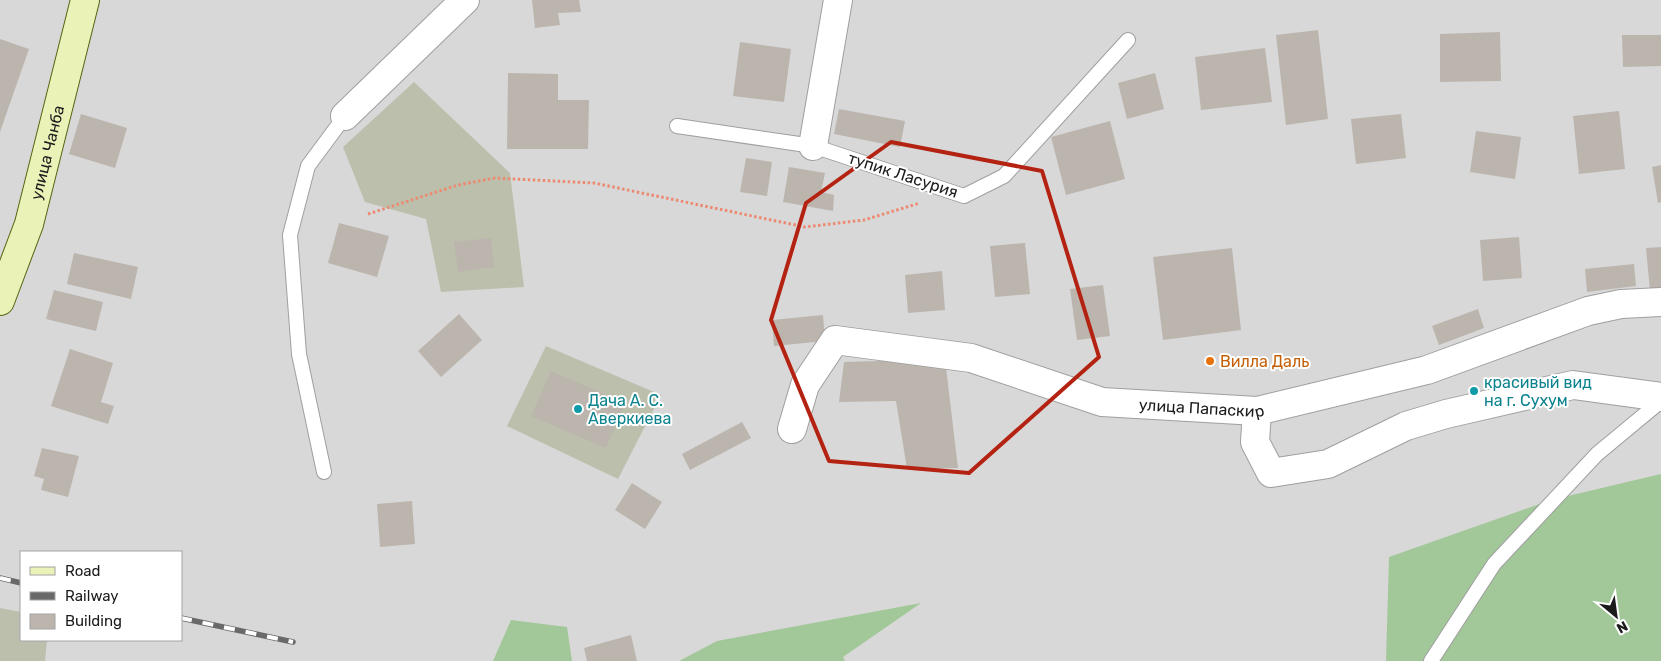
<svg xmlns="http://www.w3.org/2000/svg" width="1661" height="661" font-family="Rubik,sans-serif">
<rect width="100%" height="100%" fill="#ebe9e1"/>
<path fill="#d9d8d8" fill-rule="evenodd" d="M0,0H1661V661H0ZM21,552H181V640H21Z"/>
<path fill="#bdbfad" d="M414,82L510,173L524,287L441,292L426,219L365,202L343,147Z
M546,346L661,395L618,479L507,426Z
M0,608L21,612V640H47L45,661H0Z"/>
<path fill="#a2c799" d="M1661,474V661H1386L1389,557L1551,500Z
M921,603L843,657L845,661H679L717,641Z
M511,620L567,627L572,661H493Z"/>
<path fill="#bbb5ae" d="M532,0H579L581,12L558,13L560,25L535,28Z
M1318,30L1328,119L1286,125L1276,35Z
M1500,32L1501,81L1440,82V34Z
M1622,35H1661V66L1623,67Z
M0,39L29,49L0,132Z
M740,42L791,49L784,102L733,96Z
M1265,48L1272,102L1201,110L1195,57Z
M508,73L558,74V100H589L588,149H507Z
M1155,73L1164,109L1127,119L1118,83Z
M839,109L905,121L900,147L834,134Z
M1619,111L1625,169L1579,174L1573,116Z
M81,114L127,128L115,168L69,154Z
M1401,114L1406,158L1356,164L1351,119Z
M1110,121L1125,179L1066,195L1051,137Z
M1476,131L1521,137L1515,179L1470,172Z
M746,158L772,162L767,196L740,192Z
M1661,165V202L1658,203L1652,167Z
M789,167L825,173L821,192L834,195L833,211L783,202Z
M339,223L389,236L377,277L328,263Z
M1519,237L1522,278L1483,281L1480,240Z
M491,238L494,267L458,272L454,242Z
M1025,243L1030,294L995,297L990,246Z
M1661,247V290L1650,291L1646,248Z
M1232,248L1241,330L1163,340L1153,257Z
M74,253L138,267L131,299L67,284Z
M1634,264L1636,286L1587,292L1585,269Z
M942,271L945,310L908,313L905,275Z
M1103,285L1110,336L1077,340L1070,289Z
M54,290L103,302L96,331L46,319Z
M1478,309L1484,328L1439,345L1432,326Z
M459,314L482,340L441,377L418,351Z
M823,315L825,341L774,346L772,320Z
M70,349L113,363L101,402L114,406L108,424L51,406Z
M945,359L958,468L907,469L896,401L839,402L844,362Z
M551,371L625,403L606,448L531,416Z
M742,422L751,438L690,470L682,454Z
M42,448L79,456L68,497L41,490L44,479L34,476Z
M632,483L662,502L645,529L615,510Z
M412,501L415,544L380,547L377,504Z
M631,635L637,661H587L584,648Z"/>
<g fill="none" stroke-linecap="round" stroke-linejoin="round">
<defs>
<path id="lane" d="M677,126L813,146L964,196L1004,176L1128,40
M324,472L299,354L290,235L308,166L345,116
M1431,661L1494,564L1597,454L1661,401"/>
<g id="street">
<path d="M345,116L465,0"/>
<path d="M813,146L838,0"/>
<path d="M1257,411L1255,442L1271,473L1328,464L1406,426L1446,414L1573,385L1661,397"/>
<path id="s1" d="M792,429L805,385L835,340L971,358L1102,402L1257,411L1427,370L1588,311L1621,304L1661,302"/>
</g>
<g id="secondary">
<path id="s2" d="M0,301L29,224L85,0"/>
</g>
</defs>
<use href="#lane" stroke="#9f9f9f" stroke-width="16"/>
<use href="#street" stroke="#9f9f9f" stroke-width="30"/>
<use href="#secondary" stroke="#53650e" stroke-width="30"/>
<path stroke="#ec8a71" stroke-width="3" stroke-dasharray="2.5 2.5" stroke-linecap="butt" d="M368,214L458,185L495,178L594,183L805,227L864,220L920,203"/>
<use href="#lane" stroke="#fff" stroke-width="14"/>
<use href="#street" stroke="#fff" stroke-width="28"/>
<use href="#secondary" stroke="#eaf2b8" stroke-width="28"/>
<defs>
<path id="rail" d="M0,578L21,583
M181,618L293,642"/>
</defs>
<use href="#rail" stroke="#696969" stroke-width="5.5"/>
<use href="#rail" stroke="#fff" stroke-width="4" stroke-dasharray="11" stroke-linecap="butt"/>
</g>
<path fill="none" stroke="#b42212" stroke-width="4" stroke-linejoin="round" d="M891,142L1042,171L1099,357L969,473L829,461L771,320L806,203Z"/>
<circle fill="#e8710a" stroke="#fff" stroke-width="2" cx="1210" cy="361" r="5"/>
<g fill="#0f9aa8" stroke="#fff" stroke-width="2">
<circle cx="1474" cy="391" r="5"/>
<circle cx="578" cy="409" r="5"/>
</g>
<g text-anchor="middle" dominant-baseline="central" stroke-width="4" stroke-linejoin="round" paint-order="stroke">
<g font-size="16" fill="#1b1b1b" stroke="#fff">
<text stroke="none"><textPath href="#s2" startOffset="156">улица Чанба</textPath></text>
<text transform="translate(903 175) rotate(18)">тупик Ласурия</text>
<text stroke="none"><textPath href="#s1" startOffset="475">улица Папаскир</textPath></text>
</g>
<g font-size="16" fill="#c56008" stroke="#fff" text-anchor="start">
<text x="1220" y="361">Вилла Даль</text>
</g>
<g font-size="16" fill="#0d838f" stroke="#fff" text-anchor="start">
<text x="1484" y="382">красивый вид<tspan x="1484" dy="18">на г. Сухум</tspan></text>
<text x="588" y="400">Дача А. С.<tspan x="588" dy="18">Аверкиева</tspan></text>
</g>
</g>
<rect x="20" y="551" width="162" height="90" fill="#ffffff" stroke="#a4a4a4"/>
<rect x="30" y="567" width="25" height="8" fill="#eaf2b8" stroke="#a4a4a4"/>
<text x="65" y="576" font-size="15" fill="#1b1b1b">Road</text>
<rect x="30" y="592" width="25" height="8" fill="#696969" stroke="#a4a4a4"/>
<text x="65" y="601" font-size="15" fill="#1b1b1b">Railway</text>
<rect x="30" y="614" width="25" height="15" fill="#bbb5ae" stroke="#a4a4a4"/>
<text x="65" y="626" font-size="15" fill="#1b1b1b">Building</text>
<g transform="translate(1616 616) rotate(151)" stroke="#ffffff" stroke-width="4" paint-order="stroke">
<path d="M0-4L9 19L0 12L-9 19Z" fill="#1b1b1b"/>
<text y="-8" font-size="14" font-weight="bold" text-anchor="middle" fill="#1b1b1b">N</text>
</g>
</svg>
